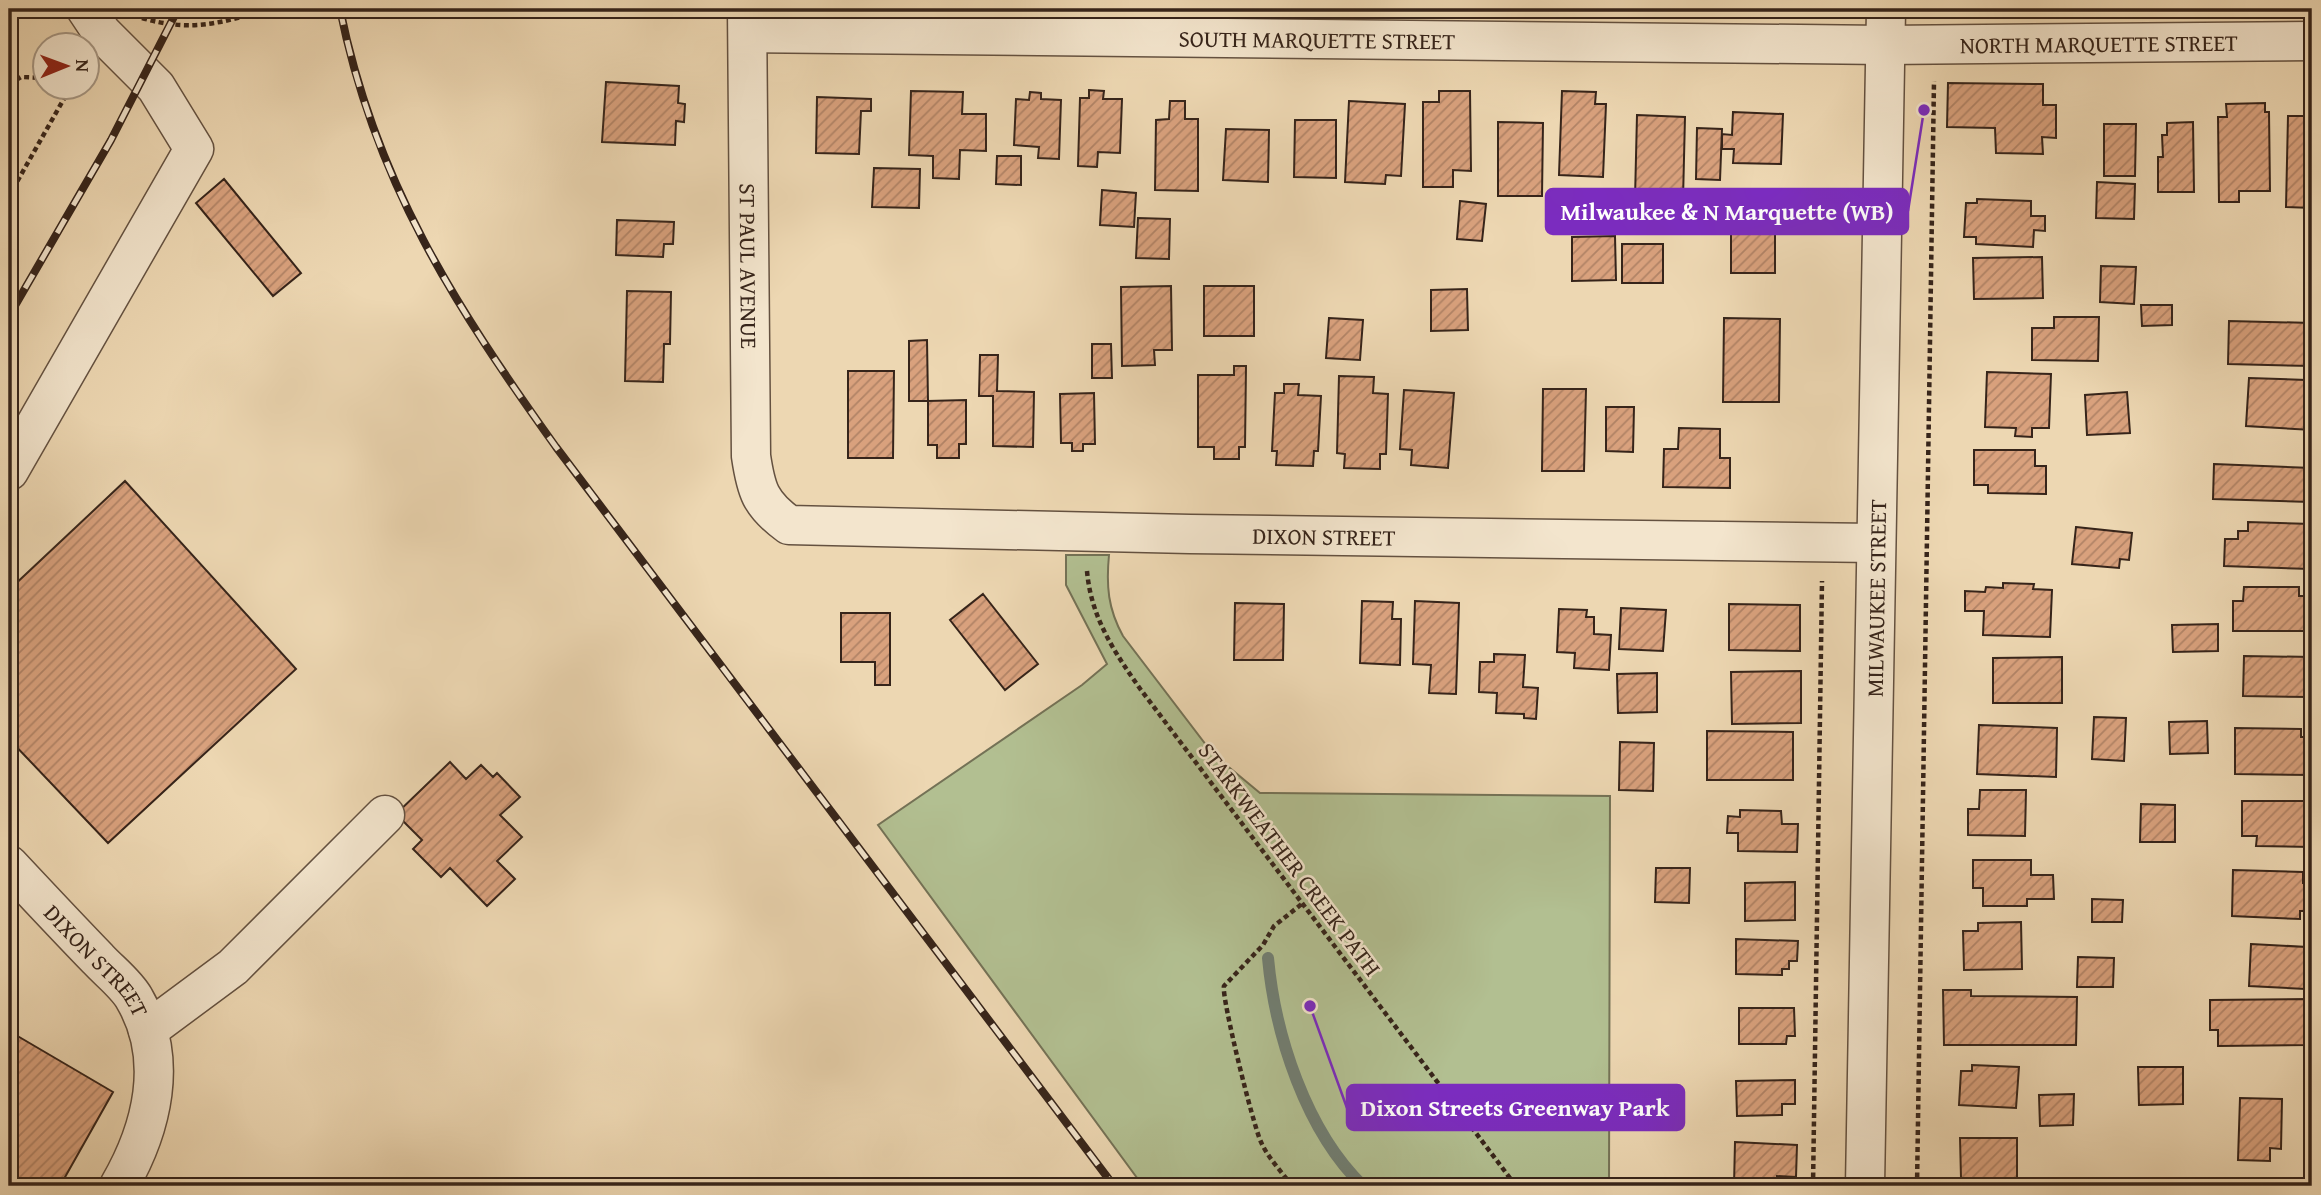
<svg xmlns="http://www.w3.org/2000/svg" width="2321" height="1195" font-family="'Gentium Book Plus',serif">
<defs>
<pattern id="building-hatch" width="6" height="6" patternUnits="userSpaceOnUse" patternTransform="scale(1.75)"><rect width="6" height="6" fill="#d9a17d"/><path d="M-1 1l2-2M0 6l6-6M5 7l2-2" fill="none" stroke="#b18366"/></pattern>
</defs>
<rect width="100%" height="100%" fill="#edd7b2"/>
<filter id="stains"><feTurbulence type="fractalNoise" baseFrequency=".00286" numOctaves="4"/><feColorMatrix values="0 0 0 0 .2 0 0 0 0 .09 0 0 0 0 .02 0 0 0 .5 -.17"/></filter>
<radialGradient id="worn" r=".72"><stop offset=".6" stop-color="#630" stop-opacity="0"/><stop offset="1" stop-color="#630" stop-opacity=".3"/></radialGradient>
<path fill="#b2bf91" stroke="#747256" stroke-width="2" d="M1066,555H1109C1106,586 1108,609 1123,636L1213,754L1260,793L1610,796L1609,1186H1143L878,825L1082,685L1107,664L1066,585Z"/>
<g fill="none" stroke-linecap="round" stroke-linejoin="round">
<path stroke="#717e72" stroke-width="12" d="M1268,958C1275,1035 1306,1131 1363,1186"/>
</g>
<path fill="url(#building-hatch)" stroke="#36241a" stroke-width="2" d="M606,82L679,86L678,103L685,104L684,122L676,121L675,145L602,142Z
M1948,83L2043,84V105H2056V138L2042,137L2043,154L1996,153L1995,128L1947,127Z
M1089,90L1104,91L1103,99H1122L1120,153L1098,152L1097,167L1078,166L1080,98H1089Z
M911,91L963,92L962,114H986V151L960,150L959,179L933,178V156L909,155Z
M1439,91H1470L1471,171L1453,170V187H1423V102H1439Z
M1562,91L1596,92L1595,104H1606L1603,177L1559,175Z
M1030,92L1041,93V99L1061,100L1059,159L1038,158L1039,147L1014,145L1016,99L1029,100Z
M817,97L871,99V111H861L859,154L816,153Z
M1170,101H1185V119H1198V191L1155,190L1156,120L1169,119Z
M1349,101L1405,104L1401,176L1386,175L1385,184L1345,182Z
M2265,103V112H2269L2270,191H2239V202H2219L2218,117H2227L2226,104Z
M1733,112L1783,114L1781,164L1733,163L1734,149H1722V134L1732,135Z
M1637,115L1685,117L1683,200L1635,199Z
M2288,116H2312V208L2286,207Z
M1295,120H1336V178L1294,177Z
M1498,122L1543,123L1542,196H1498Z
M2193,122L2194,192H2158V157H2163L2162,135H2167V123Z
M2104,124H2136L2135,176H2104Z
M1697,128L1722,129L1720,180L1696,179Z
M1226,129L1269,130L1268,182L1223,180Z
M997,156H1021V185L996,184Z
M874,168L920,169L919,208L872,207Z
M224,179L301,273L273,296L196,203Z
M2097,182L2135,184L2134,219L2096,218Z
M1102,190L1136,193L1134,227L1100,225Z
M1977,199L2031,201V216H2045V231L2034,230L2033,247L1976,244V237H1964L1966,203H1977Z
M1460,201L1486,204L1482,241L1457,239Z
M1731,217L1775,218V273H1731Z
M1138,218L1170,219L1169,259L1136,258Z
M617,220L674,222L673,244H664L663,257L616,255Z
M1615,236L1616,280L1572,281V237Z
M1622,244H1663V283H1622Z
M2042,257L2043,298L1974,299L1973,258Z
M2101,266L2136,267L2134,304L2100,302Z
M1171,286L1172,350H1154L1155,365L1122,366L1121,287Z
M1204,286H1254V336H1204Z
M1467,289L1468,330L1431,331V290Z
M627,291L671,292L670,344H664L663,382L625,381Z
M2141,305H2172V325L2142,326Z
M2054,317H2099L2098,361L2032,360V328H2054Z
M1329,318L1363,320L1360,360L1326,358Z
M1724,318L1780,319L1779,402H1723Z
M2229,321L2312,323V366L2228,364Z
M927,340L928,401L966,400V444H959V458H937V445H928V401H909V341Z
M1092,344H1111L1112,378H1092Z
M980,355H998L997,391L1034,392L1033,447L993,446V396H979Z
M1234,366H1246L1245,447H1239V459H1214V447H1198V375H1234Z
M848,371H894L893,458H848Z
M1987,372L2051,374L2049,428H2032V437L2015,436L2016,428L1985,427Z
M1339,376L1374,377L1373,393L1388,394L1386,454H1380V469L1344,468L1345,454L1337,453Z
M2249,378L2306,380L2305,392H2312V430L2246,426Z
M1284,384H1299L1298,395L1321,396L1318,451H1314L1313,466L1276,465L1277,451H1272L1275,393H1284Z
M1543,389H1586L1584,471H1542Z
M1404,390L1454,393L1448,468L1411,465L1412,450L1400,449Z
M2127,392L2130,433L2087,435L2085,395Z
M1094,393L1095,444H1083V451H1072V443H1061L1060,394Z
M1606,407H1634L1633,452L1606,451Z
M1679,428L1720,429V458H1730V488L1663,487L1664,449H1678Z
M1974,450H2035V466H2046V494L1988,493V485H1974Z
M2214,464L2312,468L2310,502L2213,499Z
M125,481L296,669L108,843L9,739V590Z
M2248,522L2312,524L2310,569L2224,566L2225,539H2238V531H2248Z
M2076,527L2132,533L2129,560L2120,559L2119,568L2072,564Z
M2003,583L2034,584L2033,589L2052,590L2050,637L1983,635L1984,611H1965V591L1985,592L1986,587L2003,588Z
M2244,587H2299V596H2311V631H2233V601H2243Z
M983,594L1038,664L1005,690L950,620Z
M1362,601L1393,602L1392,619H1401L1400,665L1360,663Z
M1415,601L1459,603L1456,694L1429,693L1431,665L1413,664Z
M1235,603L1284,604L1283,660H1234Z
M1729,604L1800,605V651L1729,650Z
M1621,608L1666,610L1663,651L1619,649Z
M1559,609L1587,610L1586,617H1594V634L1611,635L1609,670L1574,668L1575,653L1557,652Z
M841,613H890V685H875V662H841Z
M2218,624V651L2173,652L2172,625Z
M1494,654L1525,655L1523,687L1538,688L1536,719L1524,718V714L1496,713L1497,693L1479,692L1480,662H1494Z
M2244,656L2312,657L2311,697L2243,696Z
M2062,657V703H1993V658Z
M1801,671V723L1732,724L1731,672Z
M1657,673V712L1618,713L1617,674Z
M2094,717L2126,718L2124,761L2092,759Z
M2207,721L2208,753L2170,754L2169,722Z
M1979,725L2057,728L2056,777L1977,774Z
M2235,728L2301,729V737H2312V775L2235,774Z
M1707,731L1793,732V780H1707Z
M1620,742L1654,743L1653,791L1619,790Z
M450,762L466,779L481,765L493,777L497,773L520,797L500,815L522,837L497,861L515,879L487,906L450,868L441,877L413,849L422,840L396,814Z
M1980,790H2026L2025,836L1968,835V809H1979Z
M2242,801H2312V847L2256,846L2257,836H2242Z
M2141,804L2175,805V842H2140Z
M1740,810L1781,811L1782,824H1798L1797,852L1738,851V833H1727L1728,816L1740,817Z
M1973,860H2031V875H2053L2054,899H2027V906H1983V888H1973Z
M1656,868H1690L1689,903L1655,902Z
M2233,870L2303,872V883H2308L2307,911H2300V919L2232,916Z
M1795,882V920L1745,921V883Z
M2092,899L2123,900L2122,922H2092Z
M2021,922L2022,969L1964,970L1963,931H1978V923Z
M1736,939L1798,941L1797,961H1789V969H1782V975L1736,974Z
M2251,944L2307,947L2305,989L2249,986Z
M2078,957L2114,958L2113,987H2077Z
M1943,990H1971V996L2077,997L2076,1045H1944Z
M2308,999V1045L2218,1046V1030H2210V1000Z
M1739,1008H1794L1795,1036H1787L1786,1044H1739Z
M9,1031L113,1092L60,1186H9Z
M1972,1065L2019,1067L2016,1108L1959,1105L1961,1071H1972Z
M2138,1067H2183V1104L2139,1105Z
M1795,1080V1104H1782V1115L1737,1116L1736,1081Z
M2074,1094L2073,1125L2040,1126L2039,1095Z
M2240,1098L2282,1099L2281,1149L2270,1148V1161L2238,1160Z
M1960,1138H2017V1178H1961Z
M1735,1142L1797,1145L1796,1177L1777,1176V1186L1734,1185Z"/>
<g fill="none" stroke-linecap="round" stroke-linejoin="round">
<defs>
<g id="minor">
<path id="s1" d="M747,9L751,456C756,490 760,504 789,525L1190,534L1875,543"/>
<path id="s2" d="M748,33L1885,45L2312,41"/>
<path d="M9,471L194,149L156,87L102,33L86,9"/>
<path id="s3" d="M9,865C38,896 68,928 98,959C109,971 126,984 134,998C170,1059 152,1129 119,1186"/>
<path d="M148,1030L233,967L385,815"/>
<path id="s4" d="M1865,1186L1886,9"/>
</g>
</defs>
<use href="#minor" stroke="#645140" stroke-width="41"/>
<path stroke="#36241a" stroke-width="4.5" stroke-dasharray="5 3.5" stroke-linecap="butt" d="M694,9L708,14
M142,18C193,33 222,22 271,9
M9,84L21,77L46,78
M9,196L70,88
M1087,571C1091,618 1115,653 1141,690L1516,1186
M1292,1186C1282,1172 1268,1158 1261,1142C1253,1125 1221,996 1224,986L1263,945L1274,926L1303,903
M1813,1186L1822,581
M1917,1186L1934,81"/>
<use href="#minor" stroke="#f3e5cd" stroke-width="38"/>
<defs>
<path id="rail" d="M340,9C375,182 455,306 556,447L1114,1186
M9,316L111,140L178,9"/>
</defs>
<use href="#rail" stroke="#36241a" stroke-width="8"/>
<use href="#rail" stroke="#f3e5cd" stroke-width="5" stroke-dasharray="16" stroke-linecap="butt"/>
</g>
<g text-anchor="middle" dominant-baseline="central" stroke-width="5" stroke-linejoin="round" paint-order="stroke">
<g font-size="23" fill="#36241a" stroke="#f3e5cd">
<text stroke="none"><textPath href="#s2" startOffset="569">SOUTH MARQUETTE STREET</textPath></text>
<text stroke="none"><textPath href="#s2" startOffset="1351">NORTH MARQUETTE STREET</textPath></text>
<text stroke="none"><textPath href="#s1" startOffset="257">ST PAUL AVENUE</textPath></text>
<text stroke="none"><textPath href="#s1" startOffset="1064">DIXON STREET</textPath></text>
<text stroke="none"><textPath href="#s4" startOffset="588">MILWAUKEE STREET</textPath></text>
<text transform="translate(1290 859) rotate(53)">STARKWEATHER CREEK PATH</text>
<text stroke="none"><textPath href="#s3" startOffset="130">DIXON STREET</textPath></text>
</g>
</g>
<path fill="none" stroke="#7b2cbf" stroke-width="2.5" d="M1924 110L1908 211M1310 1006L1347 1108"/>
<g fill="#7b2cbf" stroke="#f3e5cd" stroke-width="2.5">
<circle cx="1924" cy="110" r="7"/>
<circle cx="1310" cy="1006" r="7"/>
</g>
<g fill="#7b2cbf" stroke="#7b2cbf" stroke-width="2.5">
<rect x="1546" y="189" width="362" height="45" rx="7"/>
<rect x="1347" y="1085" width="337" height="45" rx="7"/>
</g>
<g font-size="24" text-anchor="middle" font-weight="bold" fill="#fff">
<text x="1727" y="220">Milwaukee &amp; N Marquette (WB)</text>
<text x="1515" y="1116">Dixon Streets Greenway Park</text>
</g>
<rect width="2321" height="1195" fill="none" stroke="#edd7b2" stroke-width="35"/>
<rect x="10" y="10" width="2300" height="1174" fill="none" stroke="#36241a" stroke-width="3.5"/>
<rect x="18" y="18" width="2286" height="1160" fill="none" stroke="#36241a" stroke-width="2"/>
<g transform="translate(66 66) rotate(89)"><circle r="33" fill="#f3e5cd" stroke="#a79885" stroke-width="2"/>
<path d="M0-5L12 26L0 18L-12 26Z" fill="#8f2418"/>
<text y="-10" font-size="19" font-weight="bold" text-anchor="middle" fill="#36241a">N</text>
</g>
<rect width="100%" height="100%" filter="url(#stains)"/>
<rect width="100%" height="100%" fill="url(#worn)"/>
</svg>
